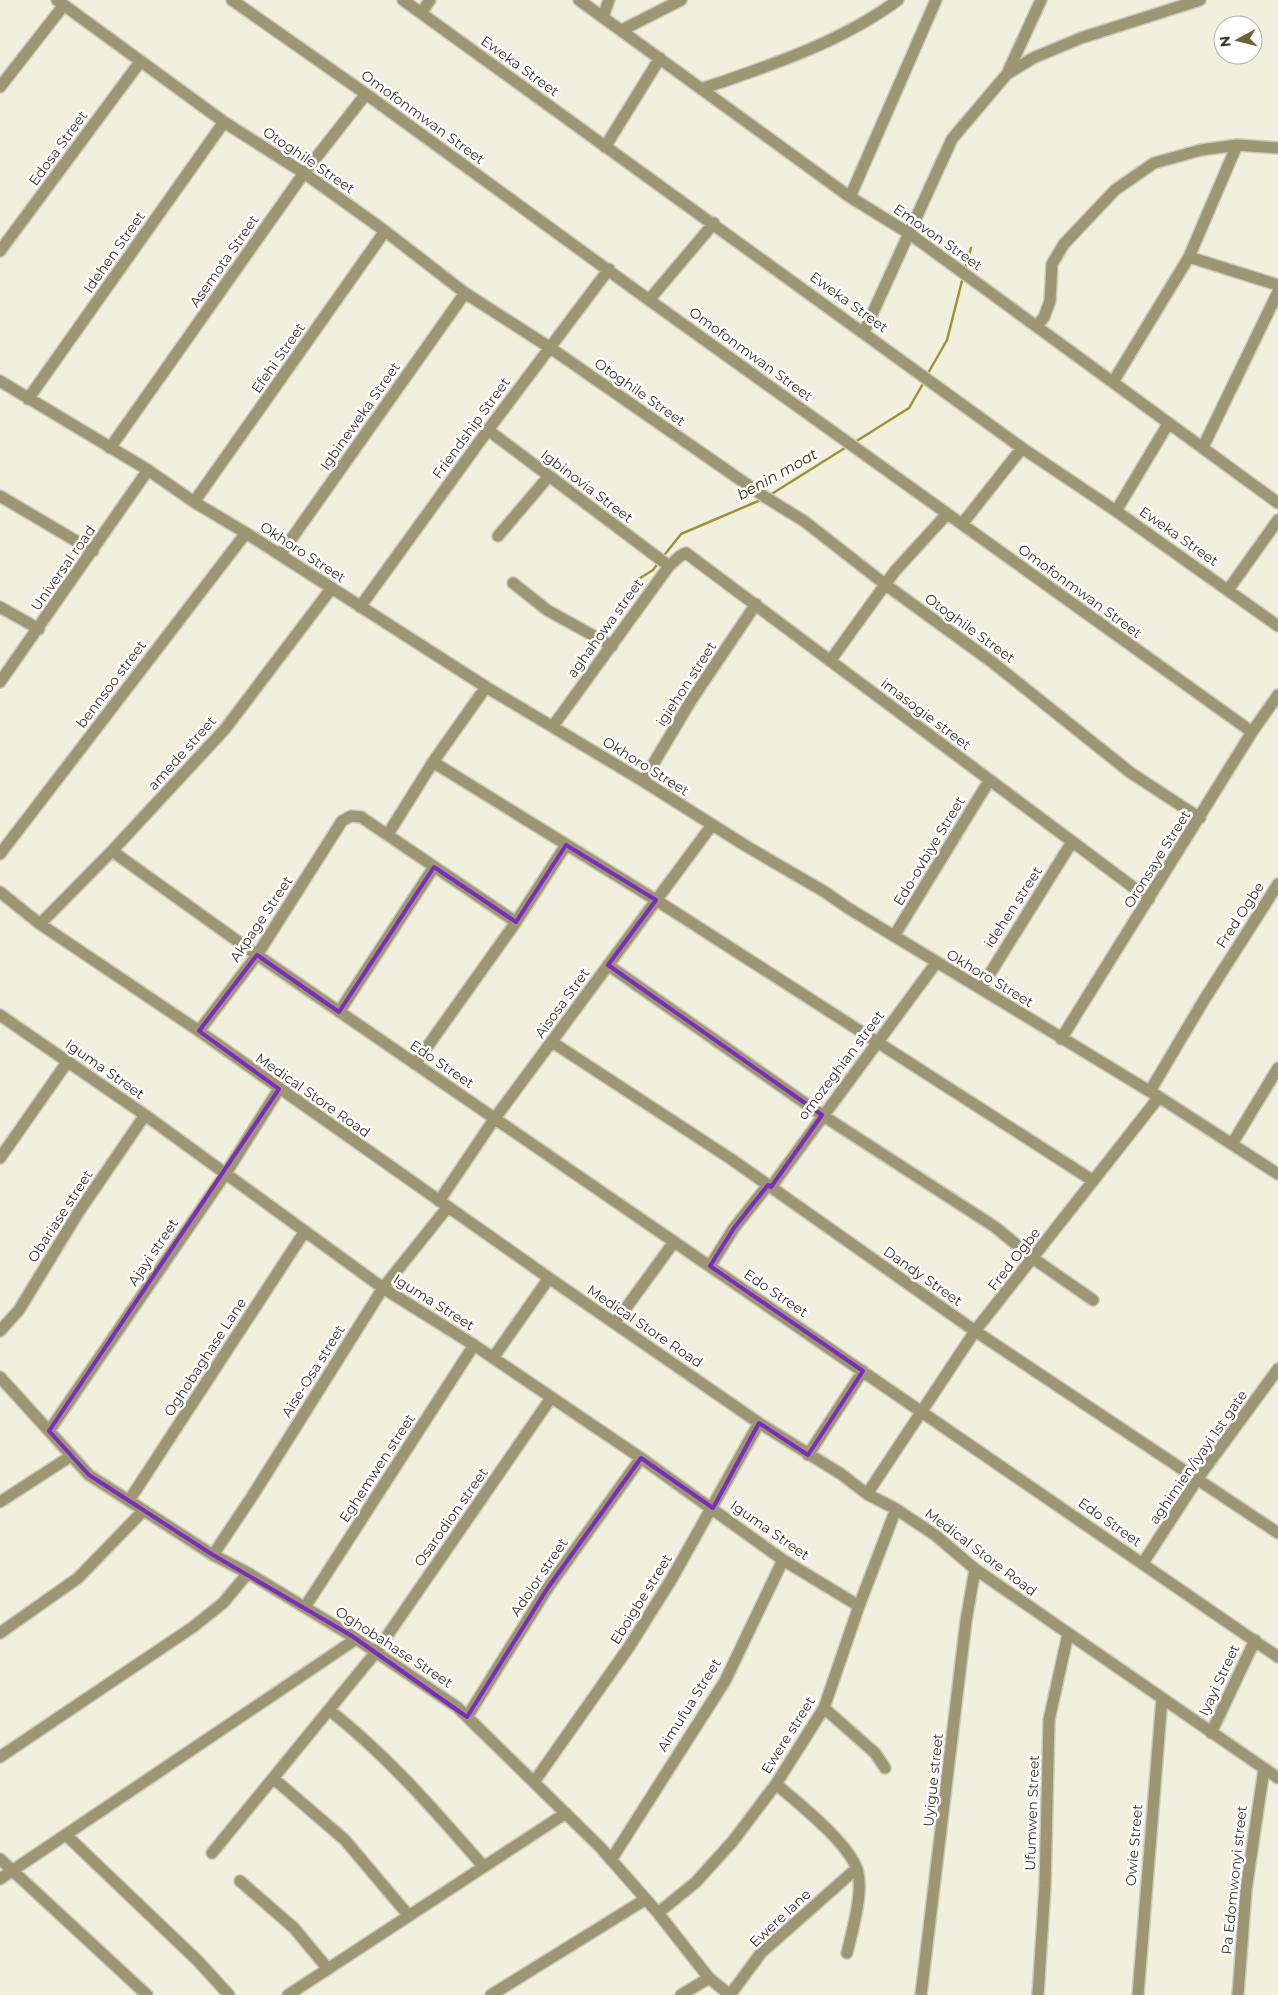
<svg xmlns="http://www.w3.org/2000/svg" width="1278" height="1995" font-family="Montserrat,sans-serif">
<rect width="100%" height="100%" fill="#f1efdd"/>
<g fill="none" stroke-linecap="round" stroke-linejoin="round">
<path stroke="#a09234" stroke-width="2.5" d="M965,269L971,248
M927,375L947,340L963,277
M855,442L909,408L924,382
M770,495L848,446
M662,558L681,534L763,499
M637,580L653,570L659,562"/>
<defs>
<path id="minor" d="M57,0L224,122L304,173L385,231L465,293L549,347L765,497L804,521L886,585L992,662L1131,773L1200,818
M232,0L366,94L649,300L1252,732
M403,0L1022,448L1116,511L1278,626
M579,0L850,197L910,234L1278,503
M421,13L430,0
M603,17L609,0
M622,30L681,0
M1007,74L1041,0
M0,87L64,5
M701,89C769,66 840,43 898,0
M605,147L660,58
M850,197L936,0
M0,251L140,62
M1189,257L1278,285
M649,300L714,223
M1037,326L1044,317L1050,301L1052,264L1064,244L1115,190L1154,163L1201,150L1237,145L1278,148
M864,332L952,139L1007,74L1033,58L1081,38L1200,0
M0,381L148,470L194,502L246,533L486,687L643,781L746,846L825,892L848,908L1159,1097L1278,1174
M1113,382L1189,257L1237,145
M28,399L224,122
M488,430L669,566
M1203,447L1278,292
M110,448L304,173L366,94
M0,496L93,551
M194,502L385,231
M1116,511L1168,424
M962,524L1022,448
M498,536L549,476
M280,555L465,293
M513,583L547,610L612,646
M1228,590L1278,520
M0,607L39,629
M360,607L488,430L609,269
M830,661L895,571L947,514
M0,682L148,470
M553,726L669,566L680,556L686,553L1149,899
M433,762L656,900L1092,1180
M643,781L692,699L756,604
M388,834L433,762L486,687
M112,851L257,955L1278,1657
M0,854L246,533
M0,892L40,924L196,1029L549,1278L759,1423L841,1474L867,1494L896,1509L935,1535L975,1569L1278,1778
M40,924L112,851L225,729L331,589
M894,936L989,781
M608,965L822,1115L995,1227L1034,1259L1093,1300
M981,988L1072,842
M339,1012L434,867
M0,1015L145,1115L383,1288L474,1345L641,1458L783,1560L859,1606
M199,1031L257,955L342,821L351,816L361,817L516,922
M1061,1039L1252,732L1278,695
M552,1042L731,1159L975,1331L1278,1533
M415,1064L516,922L566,845
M1150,1091L1204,1000L1278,884
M1232,1144L1278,1068
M0,1158L68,1061
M771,1187L936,963
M439,1201L495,1118L712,825
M710,1266L734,1228L768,1185
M615,1323L674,1242
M0,1331L19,1310L78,1213L145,1115
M493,1358L549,1278
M0,1377L89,1475L213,1555L248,1573L352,1636L457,1707L600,1847L658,1913L709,1978L730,1995
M49,1431L226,1173L279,1089
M808,1455L863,1371
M867,1494L975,1331L1159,1097
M130,1499L305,1231
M0,1502L71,1456
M213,1555L253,1495L383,1288L447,1208
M1143,1563L1198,1478L1278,1369
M305,1607L474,1345
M0,1633L78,1578L144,1510
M824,1708L875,1753L885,1768
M329,1710C387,1755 436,1812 484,1867
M467,1717L547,1589L641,1458
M1211,1733L1255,1640
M0,1757L193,1627L223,1603L248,1573
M273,1778L345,1840L409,1916
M534,1782L629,1647L671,1580L759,1423
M776,1784C798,1803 852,1845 858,1873C863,1894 852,1932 847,1953
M66,1835L198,1961L229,1995
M212,1853L376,1652L551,1398
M0,1859L147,1995
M611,1860L725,1681L783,1560
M0,1879L356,1639
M240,1881L294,1928L328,1969
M658,1913L696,1882L733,1841L776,1784L824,1708L859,1606L896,1509
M288,1995L566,1813
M491,1995L646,1899
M681,1995L709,1978
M730,1995L761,1953L856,1869
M921,1995L966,1621L975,1569
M1038,1995L1045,1886L1049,1720L1068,1634
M1138,1995L1162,1698
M1238,1995L1246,1890L1264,1769"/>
</defs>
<use href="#minor" stroke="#cccaba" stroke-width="14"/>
<use href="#minor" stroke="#9c9672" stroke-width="11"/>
</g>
<path fill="none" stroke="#7b2cbf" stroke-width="4" stroke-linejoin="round" d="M566,845L656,900L608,965L822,1115L771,1187L768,1185L734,1228L710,1266L863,1371L808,1455L759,1423L713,1508L641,1458L547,1589L467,1717L352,1636L213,1555L89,1475L49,1431L279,1089L199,1031L257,955L339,1012L434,867L516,922Z"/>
<g text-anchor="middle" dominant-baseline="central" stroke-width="5" stroke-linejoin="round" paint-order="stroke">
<g font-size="14" fill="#37362f" stroke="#fff">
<text transform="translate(520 66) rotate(36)">Eweka Street</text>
<text transform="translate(423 117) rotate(36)">Omofonmwan Street</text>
<text transform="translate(58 148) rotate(-54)">Edosa Street</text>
<text transform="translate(309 160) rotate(34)">Otoghile Street</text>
<text transform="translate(938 237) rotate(35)">Emovon Street</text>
<text transform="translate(114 252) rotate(-55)">Idehen Street</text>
<text transform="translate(224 261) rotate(-55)">Asemota Street</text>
<text transform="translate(849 302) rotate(36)">Eweka Street</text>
<text transform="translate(751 354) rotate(36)">Omofonmwan Street</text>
<text transform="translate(278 358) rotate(-55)">Efehi Street</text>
<text transform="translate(640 392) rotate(35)">Otoghile Street</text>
<text transform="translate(360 416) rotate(-55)">Igbineweka Street</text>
<text transform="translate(471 428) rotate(-54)">Friendship Street</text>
<text transform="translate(587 486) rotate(37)">Igbinovia Street</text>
<text transform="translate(1179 536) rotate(35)">Eweka Street</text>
<text transform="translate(303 552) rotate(33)">Okhoro Street</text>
<text transform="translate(63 568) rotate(-55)">Universal road</text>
<text transform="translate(1080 591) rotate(36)">Omofonmwan Street</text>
<text transform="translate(605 628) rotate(-54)">aghahowa street</text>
<text transform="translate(970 628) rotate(36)">Otoghile Street</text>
<text transform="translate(111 684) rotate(-53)">bennsoo street</text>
<text transform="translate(686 684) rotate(-57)">igiehon street</text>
<text transform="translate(926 714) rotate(37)">imasogie street</text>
<text transform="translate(182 753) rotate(-48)">amede street</text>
<text transform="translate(646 766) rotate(32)">Okhoro Street</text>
<text transform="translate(929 851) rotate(-59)">Edo-ovbiye Street</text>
<text transform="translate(1157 859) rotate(-58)">Oronsaye Street</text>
<text transform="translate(1013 907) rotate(-57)">idehen street</text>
<text transform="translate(1240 915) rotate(-57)">Fred Ogbe</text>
<text transform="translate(261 919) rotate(-56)">Akpage Street</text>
<text transform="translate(990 978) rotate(31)">Okhoro Street</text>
<text transform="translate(562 1003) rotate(-54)">Aisosa Stret</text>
<text transform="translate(442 1064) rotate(34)">Edo Street</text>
<text transform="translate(841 1065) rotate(-53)">omozeghian street</text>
<text transform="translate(105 1069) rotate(35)">Iguma Street</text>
<text transform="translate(313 1095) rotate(35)">Medical Store Road</text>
<text transform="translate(60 1216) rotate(-57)">Obariase street</text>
<text transform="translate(153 1252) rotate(-56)">Ajayi street</text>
<text transform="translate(1014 1259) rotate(-52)">Fred Ogbe</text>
<text transform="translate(923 1276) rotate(35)">Dandy Street</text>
<text transform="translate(776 1293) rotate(34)">Edo Street</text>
<text transform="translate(434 1302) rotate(32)">Iguma Street</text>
<text transform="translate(645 1326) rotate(34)">Medical Store Road</text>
<text transform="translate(205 1357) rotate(-57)">Oghobaghase Lane</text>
<text transform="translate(313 1371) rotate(-58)">Aise-Osa street</text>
<text transform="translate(1198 1457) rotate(-55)">aghimien/iyayi 1st gate</text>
<text transform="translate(377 1468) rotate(-57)">Eghemwen street</text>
<text transform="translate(451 1517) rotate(-55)">Osarodion street</text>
<text transform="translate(1110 1522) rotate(35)">Edo Street</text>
<text transform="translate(770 1530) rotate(35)">Iguma Street</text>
<text transform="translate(981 1552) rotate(37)">Medical Store Road</text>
<text transform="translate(539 1577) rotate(-56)">Adolor street</text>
<text transform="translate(641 1599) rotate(-58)">Eboigbe street</text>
<text transform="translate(394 1647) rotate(33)">Oghobahase Street</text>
<text transform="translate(1219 1680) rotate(-65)">Iyayi Street</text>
<text transform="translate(689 1705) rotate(-58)">Aimufua Street</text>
<text transform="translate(788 1735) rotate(-58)">Ewere street</text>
<text transform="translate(933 1780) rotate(-84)">Uyigue street</text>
<text transform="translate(1032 1813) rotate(-88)">Ufumwen Street</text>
<text transform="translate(1134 1845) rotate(-85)">Owie Street</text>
<text transform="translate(1234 1880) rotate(-84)">Pa Edomwonyi street</text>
<text transform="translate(780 1918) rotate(-43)">Ewere lane</text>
</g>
<g font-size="15" font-style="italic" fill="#342d04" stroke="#fff">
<text transform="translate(777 474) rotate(-29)">benin moat</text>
</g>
</g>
<g transform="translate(1238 40) rotate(263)"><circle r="24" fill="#ffffff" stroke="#afafac"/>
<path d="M0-4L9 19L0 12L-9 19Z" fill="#6c6430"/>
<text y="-8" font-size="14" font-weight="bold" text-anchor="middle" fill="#37362f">N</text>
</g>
</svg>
